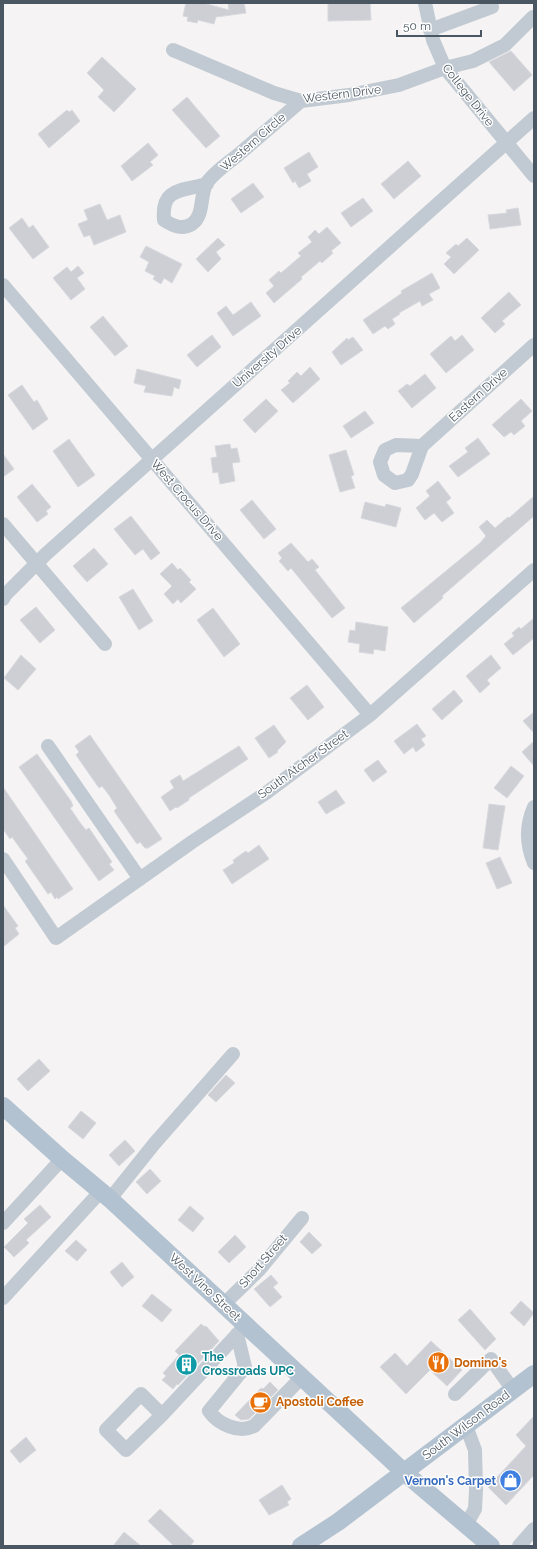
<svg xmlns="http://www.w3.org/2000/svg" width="537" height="1549" font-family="Raleway,sans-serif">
<rect width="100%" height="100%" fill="#f5f3f3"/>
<path fill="#cdcfd5" stroke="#d7d9de" d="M186,3H203L229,10L228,3H244L246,13L216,17L214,24L198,20L197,23L187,21L188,17L183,16Z
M328,3H370L371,20L328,21Z
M511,51L532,75L514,91L489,62Z
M102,57L136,89L114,112L98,97L104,90L87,73Z
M187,97L220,136L206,148L172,110Z
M67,110L69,112L72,110L80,121L49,148L38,134Z
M148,143L158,155L150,162L153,165L132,181L121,166Z
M309,152L318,167L307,174L311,181L299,188L295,181L293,183L284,168Z
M408,161L421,176L394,199L381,184Z
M253,183L264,197L241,213L231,199Z
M363,198L373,211L351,227L341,213Z
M100,204L107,220L120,215L126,232L94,245L90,235L84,237L78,224L88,220L84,210Z
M518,208L521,225L490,229L488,215L507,213L506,210Z
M22,218L29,228L33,225L49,247L33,259L9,228Z
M327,227L341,243L331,251L333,253L322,263L320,261L301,277L302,279L274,303L266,293L274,286L269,280L279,271L281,273L301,256L298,253L312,242L308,237L315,230L319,234Z
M218,238L225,245L216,252L221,259L208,272L196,259Z
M467,238L479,250L454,274L444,264L451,257L446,253L456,244L458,246Z
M146,246L182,264L172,283L164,278L161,284L153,279L155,276L145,271L149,262L140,257Z
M78,266L84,273L77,278L85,289L71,300L53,278L67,267L71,272Z
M432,273L440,288L429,294L433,300L422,306L420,301L399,313L400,314L392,319L395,324L388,329L385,326L373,334L363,320L402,293L401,291Z
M509,292L521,305L502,321L505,324L495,333L481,318Z
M251,302L261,316L233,336L217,313L226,306L233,315Z
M103,316L128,346L115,356L90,327Z
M212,335L221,347L197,367L187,355Z
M462,335L474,350L446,373L430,354L451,336L455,341Z
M353,337L363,350L341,365L332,352L347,338L348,340Z
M310,367L320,379L293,403L281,390L290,383L288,381L297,372L301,376Z
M137,369L181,380L179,389L174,387L172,396L144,392L146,386L134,383Z
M425,374L436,388L412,408L398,391L407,384L410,386Z
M22,385L34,402L37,400L48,419L33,430L8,395Z
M266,399L278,411L255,433L243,420Z
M521,399L532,411L521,421L525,426L514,435L511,432L504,437L492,425Z
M365,411L374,423L351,438L343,426Z
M478,438L490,454L458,477L449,466L468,452L465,448Z
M69,439L95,475L78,487L53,451Z
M230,444L231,449L237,448L240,462L232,463L235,481L220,484L218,472L213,473L211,458L217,457L215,446Z
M346,450L354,475L351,476L355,488L340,492L329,455Z
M3,454L14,469L3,477Z
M438,481L451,498L446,502L454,513L442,522L434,513L425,520L416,508L430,496L426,491Z
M32,484L51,507L46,511L48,514L37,522L17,497Z
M534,496V516L442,596L443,598L414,623L401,608L480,543L486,536L479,527L487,520L495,528L508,517L509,518Z
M252,500L276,529L264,539L240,510Z
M365,502L385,507L386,504L401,508L396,527L361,518Z
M131,516L160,553L151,560L143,549L135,555L114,529Z
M291,543L308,562L312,559L319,567L315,570L345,608L332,618L291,568L288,571L279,561L282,558L278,553Z
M94,548L108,564L87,582L73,566Z
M172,563L178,570L180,568L191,580L189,582L196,589L181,603L178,599L173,604L164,594L172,586L160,574Z
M133,589L153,621L139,630L119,597Z
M36,607L55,630L40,643L20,620Z
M213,608L240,644L224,657L197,620Z
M534,618V638L513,655L504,644L514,636L512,633L519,627L521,629Z
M356,622L388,627L385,651L374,649L373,654L359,652L360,644L348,642L350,630L355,631Z
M21,655L36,669L18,690L4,678Z
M491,655L501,668L487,680L490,684L480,693L466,676Z
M307,685L324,707L308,720L290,698Z
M454,690L463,701L442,720L432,709Z
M534,712V733L523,721Z
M417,724L426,736L421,739L425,745L416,752L413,747L404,754L394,741Z
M274,725L286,742L277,751L278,752L269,758L255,738Z
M90,735L162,839L148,848H145L140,842L137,844L114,811L117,808L109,795L102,786L99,788L76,755L79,752L75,746Z
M534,741V766L522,752Z
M239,746L248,759L189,798V800L177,808L176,807L170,811L161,797L174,788L170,781L180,775L183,781Z
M37,754L71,801L73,806L70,808L81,824L86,830L89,828L112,862L109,864L114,870L99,881L19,767Z
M378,760L387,772L373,782L364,770Z
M511,766L524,776L507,798L494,788Z
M3,787L73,889L58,899L57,897L55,899L51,892L48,894L25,861L28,859L12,837L10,839L3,829Z
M336,790L345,803L326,814L318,802Z
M489,804L505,806L498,850L483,848Z
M259,845L269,859L232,884L223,870L234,863L233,860L246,851L248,853Z
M500,857L512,883L497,889L486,863Z
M3,905L18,926L15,928L19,934L3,947Z
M39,1059L50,1071L28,1091L17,1079Z
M226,1075L235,1083L216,1102L208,1095Z
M81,1111L96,1123L83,1139L68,1127Z
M125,1140L135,1151L119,1166L109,1155Z
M150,1169L161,1181L147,1194L136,1182Z
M40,1205L51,1217L26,1240L29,1243L14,1257L4,1247L28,1223L24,1219Z
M190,1206L204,1218L193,1232L178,1220Z
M309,1232L322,1245L312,1254L300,1242Z
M235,1235L246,1247L229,1263L218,1252Z
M76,1240L87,1250L77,1261L65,1251Z
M122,1262L134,1277L122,1287L110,1272Z
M271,1275L278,1283L273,1287L282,1297L270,1307L254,1289Z
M152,1294L172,1310L162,1322L142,1306Z
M521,1301L534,1313L524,1326L510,1313Z
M470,1309L496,1339L485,1350L458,1320Z
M201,1324L205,1327L206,1326L219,1341L178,1385L177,1384L173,1389L162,1380L166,1376L163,1373L179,1355L175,1351Z
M431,1341L462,1370L447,1386L430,1370L406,1394L380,1367L395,1353L407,1366Z
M270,1382L278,1390L249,1419L241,1420L235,1415L261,1388L263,1389Z
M534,1416V1475L506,1505L488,1487L526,1446L516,1435Z
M26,1437L36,1450L20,1463L10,1451Z
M282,1485L291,1499L287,1502L289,1505L269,1515L259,1500Z
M160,1509L194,1541L190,1546H174L148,1521Z
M124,1532L141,1546H113Z"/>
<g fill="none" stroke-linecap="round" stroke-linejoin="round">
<path stroke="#c1cad2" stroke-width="14" d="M425,3L433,40L445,68L534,176
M430,30L492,7
M173,50L274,93L301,101L349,95L399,85L445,68L473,61L505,45L533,17
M207,184C181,191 161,188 164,220C173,226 182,230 192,224C204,216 200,196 206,184C213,173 228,163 238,155C259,137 280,119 301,101
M3,285L370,715
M422,446L396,445L385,450L380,462L384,475L395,483L408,480L412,474L422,446L534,345
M3,524L105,644
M3,599L6,594L46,554L534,118
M48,746L140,879
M534,807C526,825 526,844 534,863
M3,859L56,938L192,842L266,793L370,715L534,570
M110,1199L154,1144L233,1054
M3,1223L62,1159
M3,1298L101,1191
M224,1304L259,1270L302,1218
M237,1334L245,1367L209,1411C218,1424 239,1434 254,1426L302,1377
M455,1394L491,1359L513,1390
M162,1415L141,1394L106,1430L126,1450L162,1415L246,1325
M466,1426L475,1450L476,1490L475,1509L466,1525
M519,1546L534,1529"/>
<path stroke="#b3c2d1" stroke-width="18" d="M3,1106L62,1159L110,1199L405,1473L491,1546
M301,1546L338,1522L534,1374"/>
</g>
<defs>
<symbol id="restaurant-disc" viewBox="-11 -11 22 22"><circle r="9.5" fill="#e8710a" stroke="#fff"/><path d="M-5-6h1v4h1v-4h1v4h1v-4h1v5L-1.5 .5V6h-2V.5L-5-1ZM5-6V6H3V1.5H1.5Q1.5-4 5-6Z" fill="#fff"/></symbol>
<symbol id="building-disc" viewBox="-11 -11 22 22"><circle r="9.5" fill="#0f9aa8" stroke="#fff"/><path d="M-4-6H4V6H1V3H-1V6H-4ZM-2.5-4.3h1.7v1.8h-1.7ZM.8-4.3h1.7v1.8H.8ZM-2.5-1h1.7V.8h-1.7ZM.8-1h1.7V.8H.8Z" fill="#fff"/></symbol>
<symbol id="cafe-disc" viewBox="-11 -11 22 22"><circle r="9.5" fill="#e8710a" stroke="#fff"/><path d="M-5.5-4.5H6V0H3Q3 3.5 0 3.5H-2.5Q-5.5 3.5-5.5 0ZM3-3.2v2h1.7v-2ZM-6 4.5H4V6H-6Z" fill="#fff"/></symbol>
<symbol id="shop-disc" viewBox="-11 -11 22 22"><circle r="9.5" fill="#3f7fe0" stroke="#fff"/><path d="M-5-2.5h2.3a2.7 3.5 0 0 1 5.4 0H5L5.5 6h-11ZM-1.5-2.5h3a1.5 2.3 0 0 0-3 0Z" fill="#fff"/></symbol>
</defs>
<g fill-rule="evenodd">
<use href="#restaurant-disc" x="426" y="1350" width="25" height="25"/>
<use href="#building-disc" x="174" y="1352" width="25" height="25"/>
<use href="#cafe-disc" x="248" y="1390" width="25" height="25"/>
<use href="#shop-disc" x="498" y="1468" width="25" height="25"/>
</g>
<g text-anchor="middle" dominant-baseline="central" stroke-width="3" stroke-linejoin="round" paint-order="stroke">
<g font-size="12" fill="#4a5661" stroke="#fff">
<text transform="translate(342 94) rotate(-7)">Western Drive</text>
<text transform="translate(468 95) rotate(52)">College Drive</text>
<text transform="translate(253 142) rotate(-41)">Western Circle</text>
<text transform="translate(267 357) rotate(-41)">University Drive</text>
<text transform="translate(478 395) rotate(-42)">Eastern Drive</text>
<text transform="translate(187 500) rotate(49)">West Crocus Drive</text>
<text transform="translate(303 764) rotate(-36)">South Atcher Street</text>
<text transform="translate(263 1261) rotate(-49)">Short Street</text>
<text transform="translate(205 1287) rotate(43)">West Vine Street</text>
<text transform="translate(466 1425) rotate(-37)">South Wilson Road</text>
</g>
<g font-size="12" font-weight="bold" fill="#0d838f" stroke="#fff" text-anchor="start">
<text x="202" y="1357">The<tspan x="202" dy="14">Crossroads UPC</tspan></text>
</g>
<g font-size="12" font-weight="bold" fill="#c56008" stroke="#fff" text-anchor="start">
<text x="454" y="1363">Domino's</text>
<text x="276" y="1402">Apostoli Coffee</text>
</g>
<g font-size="12" font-weight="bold" fill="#366cbe" stroke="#fff" text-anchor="end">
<text x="496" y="1481">Vernon's Carpet</text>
</g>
</g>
<rect width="537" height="1549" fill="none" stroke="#4a5661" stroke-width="8"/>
<path d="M397 30v6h84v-6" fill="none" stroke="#4a5661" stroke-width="2"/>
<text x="403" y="30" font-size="12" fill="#4a5661" stroke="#ffffff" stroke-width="3" paint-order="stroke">50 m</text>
</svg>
